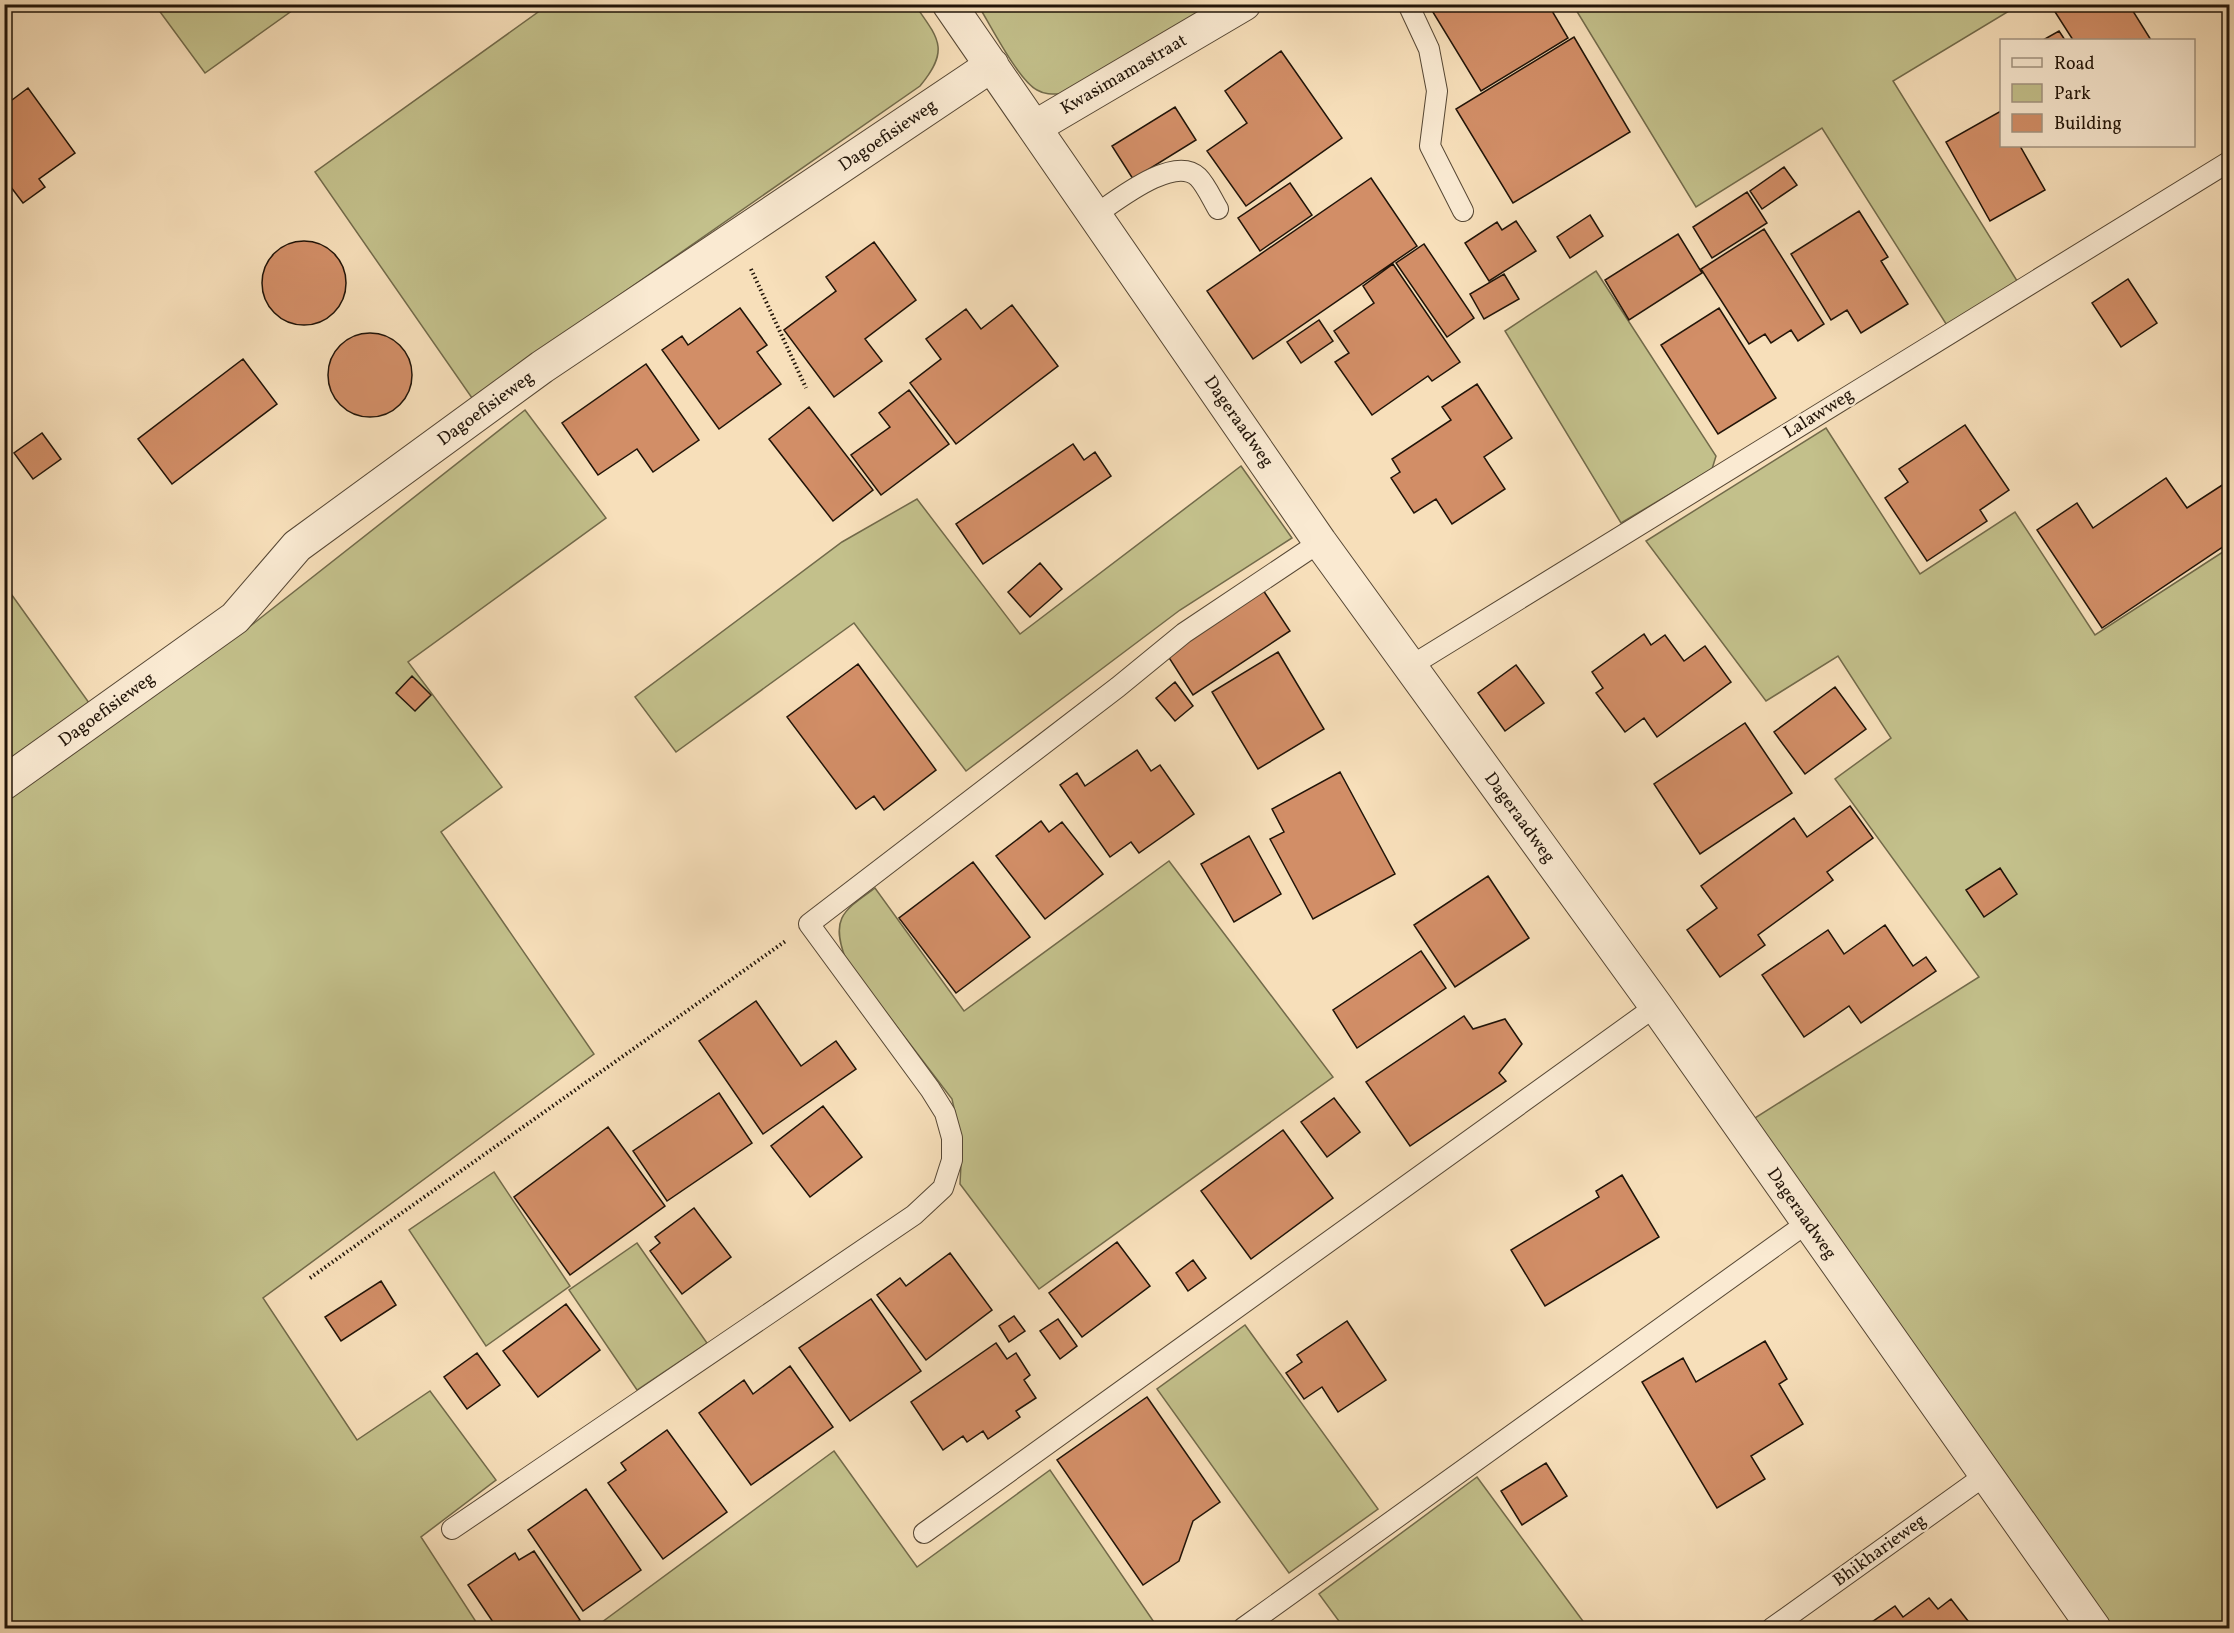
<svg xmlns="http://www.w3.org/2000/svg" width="2234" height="1633" font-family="Vollkorn,serif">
<rect width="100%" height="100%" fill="#f7dfba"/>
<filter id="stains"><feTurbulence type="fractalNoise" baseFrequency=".00333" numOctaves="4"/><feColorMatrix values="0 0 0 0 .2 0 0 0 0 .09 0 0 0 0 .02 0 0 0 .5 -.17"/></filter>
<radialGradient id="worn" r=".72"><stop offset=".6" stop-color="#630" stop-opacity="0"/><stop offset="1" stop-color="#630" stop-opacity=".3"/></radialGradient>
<path fill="#c3c08b" stroke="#726a4a" stroke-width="1.5" d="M155,5H300L205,73Z
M548,5H915C939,39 950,50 920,86L472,398L315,172Z
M978,5H1216L1065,94C1055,94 1045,95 1037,90C1018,80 990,24 978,5Z
M1573,5H2019L1893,81L2019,284L1948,327L1822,128L1696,207Z
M1596,271L1716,456L1712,469L1621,523L1505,331Z
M525,410L606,518L408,662L502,787L441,832L594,1054L263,1298L357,1440L430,1391L496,1480L421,1537L480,1628H5L4,801L244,631Z
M1826,428L1920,574L2015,512L2095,635L2229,548V1628H2113L1747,1123L1979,977L1835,779L1891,738L1838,656L1766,701L1646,541Z
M1241,466L1292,538L1180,610L966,771L854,623L676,752L635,697L842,542L917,499L1020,634Z
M4,584L92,707L4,769Z
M1169,861L1333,1077L1039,1289L960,1184L962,1144L952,1099L846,960C830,918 843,911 875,888L964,1011Z
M494,1172L570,1286L486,1346L409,1230Z
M637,1243L707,1343L637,1390L569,1290Z
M1245,1325L1378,1509L1289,1573L1157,1389Z
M834,1451L917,1567L1050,1470L1158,1628H594Z
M1477,1477L1588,1628H1344L1319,1594Z"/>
<path fill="#d28e67" stroke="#211408" stroke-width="1.5" d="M1428,4H1548L1568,38L1481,91Z
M2050,4H2137L2131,8L2151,40H2073Z
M2059,31L2065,40H2043Z
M1574,37L1630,132L1513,203L1456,109Z
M1281,51L1342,138L1246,206L1207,151L1247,123L1225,91Z
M4,88L12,100L28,88L75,153L39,179L45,187L23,203L4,178Z
M1175,107L1196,140L1133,179L1112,146Z
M2001,111L2002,146H2020L2045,190L1990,221L1946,142Z
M1784,167L1797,185L1762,209L1750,191Z
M1371,178L1417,246L1253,359L1207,291Z
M1290,183L1312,215L1260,251L1238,218Z
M1747,192L1767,223L1712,258L1693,227Z
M1859,211L1888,257L1881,261L1908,304L1861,333L1847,310L1831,320L1791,254Z
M1590,215L1603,236L1570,258L1557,237Z
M1516,221L1536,251L1489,281L1465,243L1497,222L1502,230Z
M1764,229L1824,324L1798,341L1791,330L1771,343L1765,334L1749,344L1701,269Z
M1678,234L1702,273L1629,320L1605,280Z
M262 283a42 42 0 1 1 84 0a42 42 0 1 1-84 0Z
M874,242L916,300L865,339L882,361L834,397L784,330L836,291L826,277Z
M1424,244L1474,318L1447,337L1396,263Z
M1393,264L1460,362L1432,381L1428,376L1372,415L1335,362L1349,353L1334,331L1374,303L1363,286Z
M1504,274L1519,299L1484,319L1470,294Z
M2128,279L2157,323L2121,347L2092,303Z
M1012,305L1058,366L956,444L910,383L941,359L926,339L966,309L981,329Z
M740,308L767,345L757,352L781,384L719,429L662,350L682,336L688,345Z
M1719,308L1776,398L1718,434L1661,345Z
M1319,320L1333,341L1301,363L1287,342Z
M328 375a42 42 0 1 1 84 0a42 42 0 1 1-84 0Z
M243,359L277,404L172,484L138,439Z
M646,364L699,440L653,472L637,449L598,475L562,423Z
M1477,384L1512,438L1484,457L1505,489L1452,524L1436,499L1414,513L1391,478L1400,472L1392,459L1451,420L1442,407Z
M909,390L949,444L881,495L851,455L890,427L879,413Z
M809,407L873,490L833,521L769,439Z
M1965,425L2009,490L1980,510L1987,521L1927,561L1885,498L1908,482L1899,469Z
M42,433L61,459L33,479L14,453Z
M1073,444L1084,460L1095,452L1111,476L983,564L956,524Z
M2166,478L2187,508L2230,480V542L2102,628L2037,530L2077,503L2093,528Z
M1040,563L1062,589L1030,617L1008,592Z
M1263,590L1290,631L1193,695L1166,653Z
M1644,634L1651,645L1665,635L1684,661L1705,646L1731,682L1657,737L1644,718L1625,732L1596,693L1603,688L1592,672Z
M1278,652L1324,729L1258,769L1212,692Z
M858,664L936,770L884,810L874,796L856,809L787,717Z
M1516,665L1544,703L1505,731L1478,693Z
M412,676L431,695L415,711L396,693Z
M1175,682L1193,706L1175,721L1156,698Z
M1835,687L1866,729L1805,774L1774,732Z
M1745,723L1792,793L1700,854L1654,784Z
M1137,750L1151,771L1160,765L1194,814L1139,853L1131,842L1110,857L1060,785L1077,773L1085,786Z
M1340,772L1395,874L1313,919L1270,839L1284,832L1272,809Z
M1850,806L1873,838L1827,872L1833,880L1758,935L1765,945L1720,977L1687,930L1717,908L1701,886L1794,818L1807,837Z
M1041,821L1049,832L1062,822L1103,874L1045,919L996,856Z
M1249,836L1281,894L1234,922L1201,864Z
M973,862L1030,937L956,993L899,918Z
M2000,868L2017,894L1984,917L1966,890Z
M1488,876L1529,938L1455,987L1414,925Z
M1885,925L1913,966L1926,957L1936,971L1861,1023L1849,1006L1804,1037L1762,975L1828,930L1844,954Z
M1421,951L1446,988L1357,1048L1333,1010Z
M756,1001L801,1066L836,1041L856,1069L763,1134L699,1041Z
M1464,1016L1473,1029L1505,1019L1522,1044L1499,1073L1506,1081L1410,1146L1366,1082Z
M719,1093L752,1143L667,1201L633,1151Z
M1334,1098L1360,1132L1327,1157L1301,1122Z
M823,1106L862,1157L810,1197L771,1146Z
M608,1127L665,1206L570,1275L514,1197Z
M1283,1130L1333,1198L1251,1259L1201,1191Z
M1622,1175L1659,1237L1545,1306L1511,1250L1599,1197L1596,1191Z
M694,1208L731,1257L682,1294L650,1251L660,1243L655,1237Z
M1117,1242L1150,1286L1082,1337L1049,1293Z
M950,1253L992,1310L926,1360L877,1295L900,1278L906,1286Z
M1193,1260L1206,1278L1188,1291L1176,1273Z
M381,1281L396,1305L341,1341L325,1317Z
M871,1299L921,1371L850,1421L799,1348Z
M566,1304L600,1350L538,1397L503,1351Z
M1014,1316L1025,1331L1009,1342L999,1326Z
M1058,1319L1077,1346L1060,1359L1040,1331Z
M1347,1321L1386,1380L1338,1412L1322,1387L1304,1399L1286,1373L1302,1362L1297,1355Z
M1765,1341L1787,1379L1779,1384L1803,1424L1751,1456L1765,1479L1717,1508L1642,1382L1683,1358L1696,1382Z
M996,1343L1007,1359L1016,1353L1030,1375L1024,1380L1036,1398L1016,1411L1020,1417L988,1439L983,1431L967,1442L963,1436L943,1450L911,1402Z
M477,1353L500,1385L467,1409L444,1377Z
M790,1366L833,1427L751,1485L699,1413L744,1380L753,1394Z
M1147,1397L1220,1502L1193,1521L1179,1561L1143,1585L1057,1460Z
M667,1430L727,1512L663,1559L608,1483L626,1470L621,1463Z
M1546,1463L1567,1496L1522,1525L1501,1491Z
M586,1489L641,1570L583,1611L528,1530Z
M534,1551L580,1620L568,1628H497L468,1585L515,1553L519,1560Z
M1929,1598L1938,1609L1951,1599L1972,1626L1968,1628H1877L1872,1622L1895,1606L1903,1617Z"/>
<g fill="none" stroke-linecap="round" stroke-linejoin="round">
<defs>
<path id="service" d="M1408,4L1429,49L1437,91L1430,146L1463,211
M1095,215C1116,201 1174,154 1198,177C1206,185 1212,199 1218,209
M1409,667L2230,161
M452,1529L914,1215L943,1188L952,1160V1138L945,1113L930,1089L809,924L1118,687L1184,633L1320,542
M924,1533L1656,1006
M1243,1628L1807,1223
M1772,1628L1987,1474"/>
<path id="minor" d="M949,4L1320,542L1656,1006L2094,1628
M1035,127L1244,4
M4,783L235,618L297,546L542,367L992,65"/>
</defs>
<use href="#service" stroke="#564734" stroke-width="22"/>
<use href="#minor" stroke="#564734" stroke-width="35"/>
<path stroke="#211408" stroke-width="4" stroke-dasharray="1.5 3" stroke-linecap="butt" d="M751,269L806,388
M310,1278L787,940"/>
<use href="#service" stroke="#faead2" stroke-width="20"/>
<use href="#minor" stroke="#faead2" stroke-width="33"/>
</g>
<g text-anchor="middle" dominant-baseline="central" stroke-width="4.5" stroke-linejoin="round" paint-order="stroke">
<g font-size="18" fill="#211408" stroke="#faead2">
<text transform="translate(1124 75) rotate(-30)">Kwasimamastraat</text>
<text transform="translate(888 136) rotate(-34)">Dagoefisieweg</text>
<text transform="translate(486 409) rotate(-36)">Dagoefisieweg</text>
<text transform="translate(1819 414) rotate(-32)">Lalawweg</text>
<text transform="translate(1238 422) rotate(55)">Dageraadweg</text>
<text transform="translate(107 710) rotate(-36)">Dagoefisieweg</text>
<text transform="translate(1519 818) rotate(54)">Dageraadweg</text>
<text transform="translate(1801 1214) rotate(55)">Dageraadweg</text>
<text transform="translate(1880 1551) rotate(-36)">Bhikharieweg</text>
</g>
</g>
<rect width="2234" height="1633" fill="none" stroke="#f7dfba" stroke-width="24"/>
<rect x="6" y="6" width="2222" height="1621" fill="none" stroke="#211408" stroke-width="3"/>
<rect x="12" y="12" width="2210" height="1609" fill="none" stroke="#211408" stroke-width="1.5"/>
<rect x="2000" y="39" width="195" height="108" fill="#faead2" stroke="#a39481" stroke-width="1.5"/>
<rect x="2012" y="58" width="30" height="9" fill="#faead2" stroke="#a39481" stroke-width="1.5"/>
<text x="2054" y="69" font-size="18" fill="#211408">Road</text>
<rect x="2012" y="84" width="30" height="18" fill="#c3c08b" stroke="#a39481" stroke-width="1.5"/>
<text x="2054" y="99" font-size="18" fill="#211408">Park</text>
<rect x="2012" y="114" width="30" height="18" fill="#d28e67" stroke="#a39481" stroke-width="1.5"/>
<text x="2054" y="129" font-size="18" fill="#211408">Building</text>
<rect width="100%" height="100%" filter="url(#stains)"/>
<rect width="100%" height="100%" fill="url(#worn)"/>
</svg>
